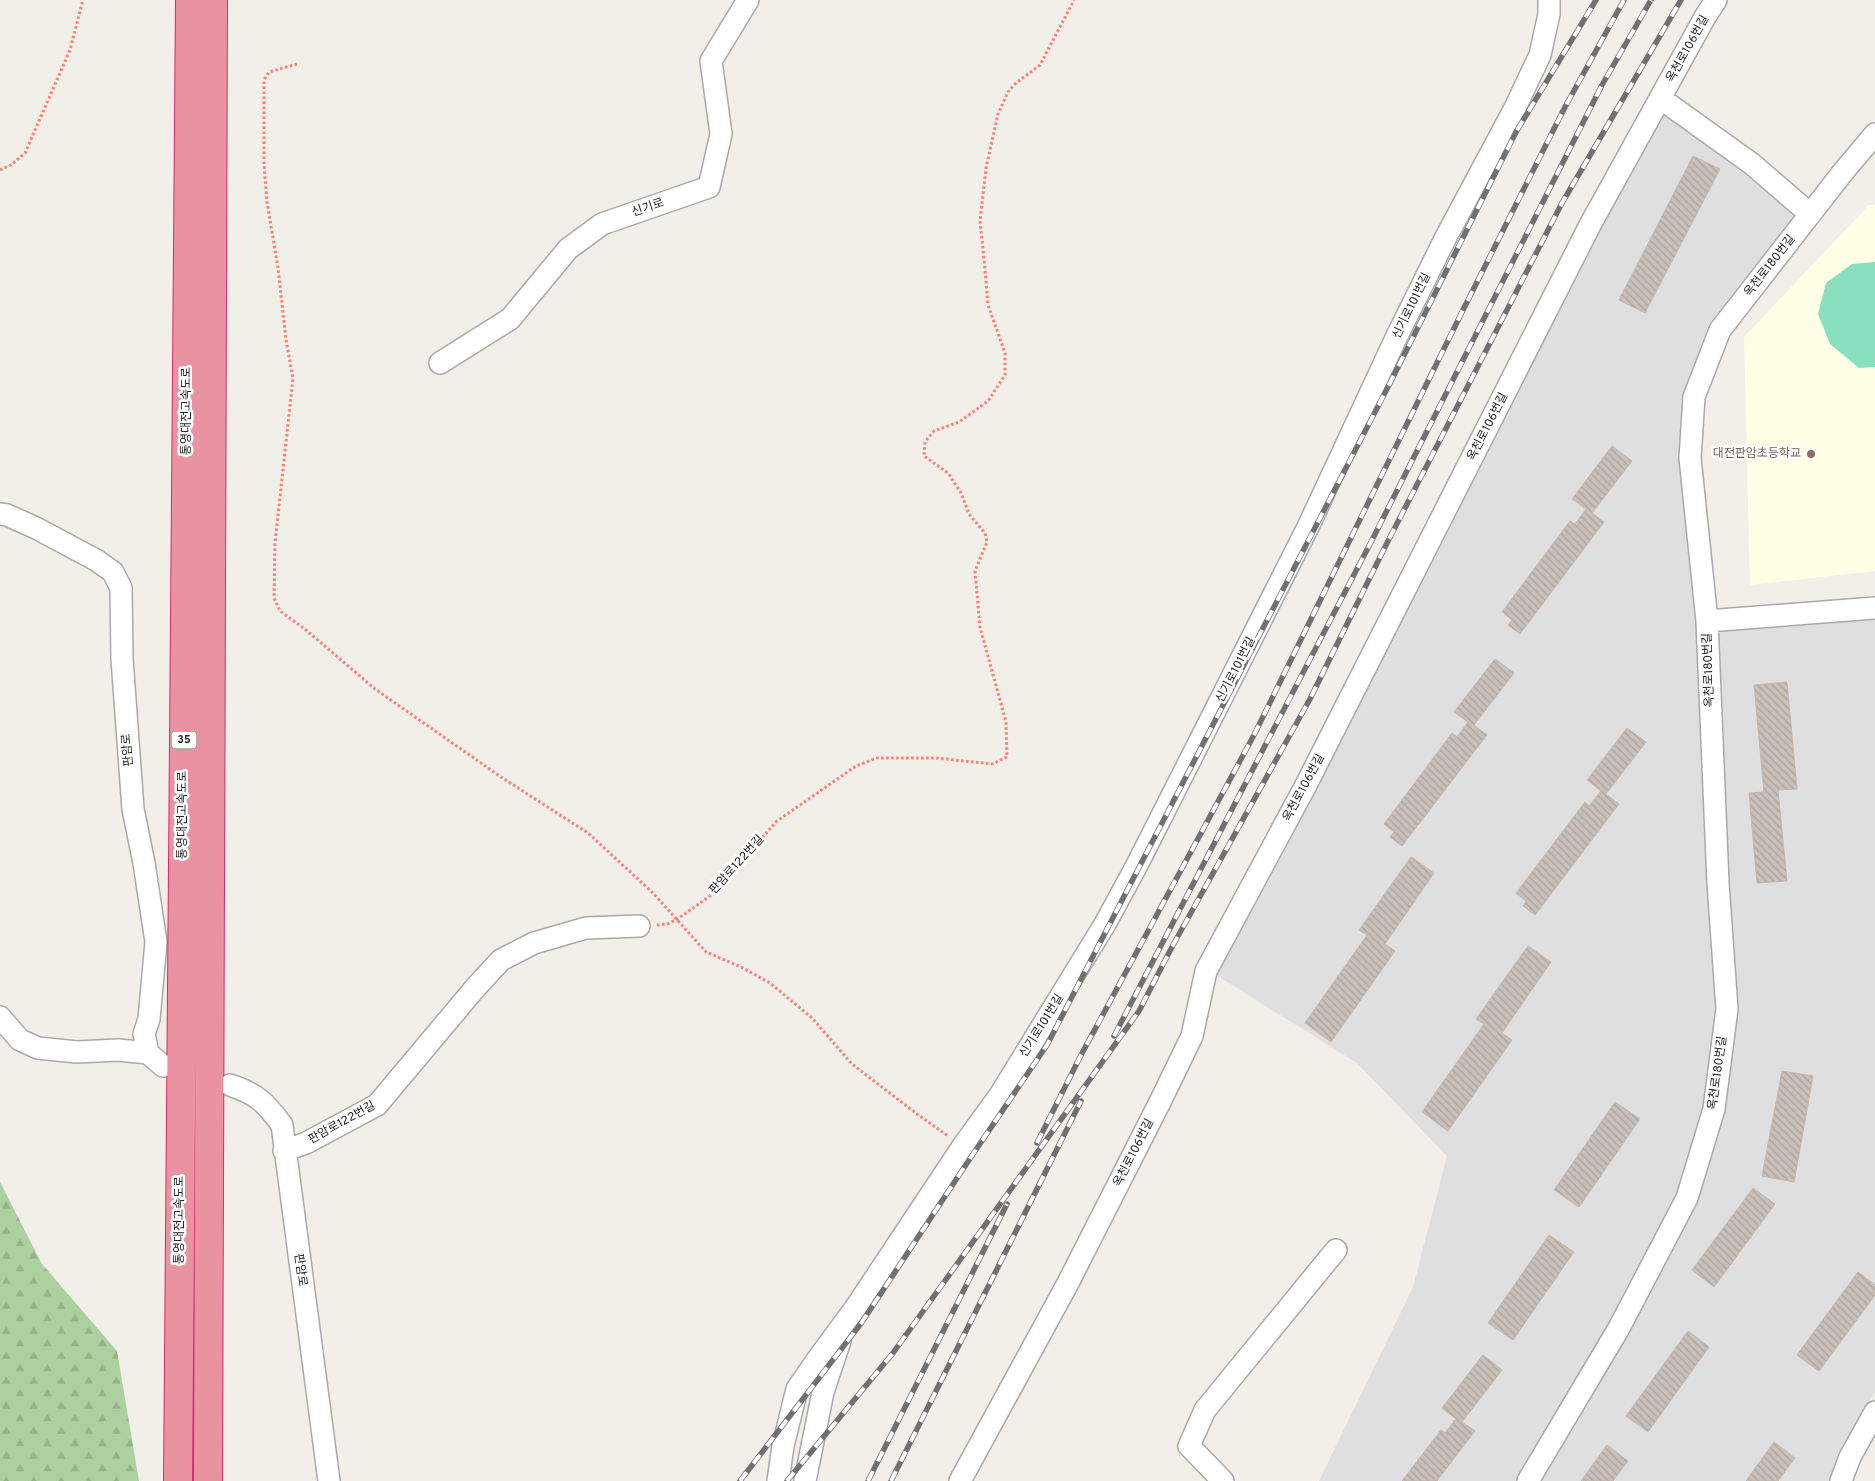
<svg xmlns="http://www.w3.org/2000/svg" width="1875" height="1481" font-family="Overpass,'Noto Sans KR',sans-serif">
<defs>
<pattern id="forest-firs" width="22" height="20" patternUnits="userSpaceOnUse" patternTransform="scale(1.25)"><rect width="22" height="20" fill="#add19e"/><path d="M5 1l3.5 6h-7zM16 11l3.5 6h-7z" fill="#95b388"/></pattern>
<pattern id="building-back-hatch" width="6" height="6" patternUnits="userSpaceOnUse" patternTransform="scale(1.25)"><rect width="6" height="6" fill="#c7bfb8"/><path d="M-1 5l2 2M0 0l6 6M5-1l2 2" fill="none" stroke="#aba49e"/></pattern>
</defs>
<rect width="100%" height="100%" fill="#f2efe9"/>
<path fill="#e0dfdf" d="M1666,109L1801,213L1686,395L1719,1009L1706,1108L1680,1195L1612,1324L1519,1481H1319L1413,1287L1447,1156L1357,1063L1216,975L1316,791L1600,230Z
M1875,615V1392L1841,1453L1832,1481H1540L1724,1111L1727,882L1716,626Z"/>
<path fill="#ffffe5" d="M1869,205H1875V571L1750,585L1744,337Z"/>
<path fill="url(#forest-firs)" d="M0,1182L42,1264L117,1351L139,1481H0Z"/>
<path fill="#88e0be" d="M1875,262V367L1859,368L1830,344L1818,314L1826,283L1852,264Z"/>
<path fill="url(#building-back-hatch)" stroke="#c4b6ab" d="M1693,156L1720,169L1645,313L1619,300Z
M1612,446L1632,461L1592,513L1604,522L1520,634L1508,625L1512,620L1502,612L1570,521L1575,524L1586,509L1572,499Z
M1495,659L1514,673L1474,725L1487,735L1402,846L1390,837L1394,832L1384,824L1452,733L1457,737L1468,722L1454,712Z
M1787,682L1797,789L1778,790L1787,881L1757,883L1749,793L1764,792L1754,685Z
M1627,728L1646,742L1606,794L1619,804L1535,915L1523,906L1526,901L1516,893L1585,802L1589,806L1601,791L1587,780Z
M1411,857L1434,873L1385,944L1395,951L1331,1042L1305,1023L1367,935L1359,930Z
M1528,946L1551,962L1502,1033L1512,1040L1448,1131L1422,1112L1484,1024L1476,1019Z
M1782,1071L1813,1076L1794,1182L1762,1176Z
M1615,1102L1640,1119L1579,1207L1554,1190Z
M1753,1188L1775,1204L1714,1287L1692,1270Z
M1549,1235L1574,1252L1513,1340L1488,1323Z
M1858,1272L1875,1285V1295L1819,1371L1797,1355Z
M1688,1331L1709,1347L1648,1432L1626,1416Z
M1483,1355L1502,1370L1462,1422L1475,1431L1437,1481H1402L1441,1430L1445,1433L1456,1419L1442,1408Z
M1774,1442L1795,1458L1778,1481H1746Z
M1607,1445L1628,1461L1613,1481H1581Z"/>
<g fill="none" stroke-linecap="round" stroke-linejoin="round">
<defs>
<path id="minor" d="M1660,98L1752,164L1810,214
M440,363L510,319L568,249L602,224L709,187L721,134L711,61L748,0
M0,514L7,515L36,528L96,560L113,572L121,588L122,659L133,809L144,863L156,942L149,1019L144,1034L148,1053
M1707,621L1875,608
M0,1017L20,1040L38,1048L77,1052L118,1050L148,1053L163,1066
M230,1085C257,1094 265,1102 282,1125L329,1481
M284,1151L306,1143L377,1105L476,987L501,960L534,943L586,928L639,926
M778,1481L783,1446L797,1389L817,1360L856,1307L963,1146L1000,1095L1105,924L1137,865L1308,527L1396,338L1445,239L1515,108L1540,55L1549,14V0
M805,1481L823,1392L840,1341
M960,1481L1068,1283L1161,1100L1192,1036L1206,971L1306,785L1590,225L1705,17L1716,0
M1223,1481L1189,1446L1205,1410L1336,1250
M1528,1481L1619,1328L1687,1198L1714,1109L1727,1009L1718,883L1707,621L1690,458L1694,397L1720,330L1843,172L1875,134
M1841,1481L1850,1457L1875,1412"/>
<path id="highway" d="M178,1481L190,0
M208,1481L213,0"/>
</defs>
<use href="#minor" stroke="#a9a9a9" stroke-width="24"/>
<use href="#highway" stroke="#dc2a67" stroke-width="30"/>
<path stroke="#fa8072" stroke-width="3" stroke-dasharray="2.5 2.5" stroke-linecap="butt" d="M297,64L269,72L264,80V164L267,202L278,268L286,340L293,378L275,543L274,598L280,611L306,630L375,689L501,777L588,833L653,893L706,952L741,967L770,983L812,1018L852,1064L917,1114L948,1136
M0,170L11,165L25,153L70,50L83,0
M657,925L667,924L676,920L710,896L777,821L856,766L877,758H936L992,764L1007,757L1006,722L980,627L975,571L987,542L985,533L969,514L961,493L948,473L924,456L925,442L934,431L959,422L988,401L1005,375V353L988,305L985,269L980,221L986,168L998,114L1008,92L1016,83L1040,65L1074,0"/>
<use href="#minor" stroke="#fff" stroke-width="21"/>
<use href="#highway" stroke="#e892a2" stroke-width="28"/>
<defs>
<path id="rail" d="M1114,1036L1371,542L1602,85L1651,0
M1037,1143L1080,1057L1254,735L1462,312L1565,107L1624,0
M740,1481L862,1322L971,1157L1047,1045L1390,383L1516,132L1596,0
M787,1481L893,1353L1139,1011L1173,945L1310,699L1388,541L1562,203L1681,0
M868,1481L1007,1204
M891,1481L1081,1101"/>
</defs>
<use href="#rail" stroke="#707070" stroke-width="5.5"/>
<use href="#rail" stroke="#fff" stroke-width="4" stroke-dasharray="11" stroke-linecap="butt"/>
</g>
<circle fill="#8d6e63" stroke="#fff" stroke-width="2" cx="1811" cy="454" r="5"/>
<g text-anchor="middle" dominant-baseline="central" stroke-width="5" stroke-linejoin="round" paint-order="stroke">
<rect fill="#fff" stroke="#646464" stroke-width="1" x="171.5" y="731.5" width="25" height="17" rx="4"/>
<g font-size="11" font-weight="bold" fill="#222">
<text x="184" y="740">35</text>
</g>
<g font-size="12" fill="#222" stroke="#fff">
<text transform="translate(1688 49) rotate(-61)">옥천로106번길</text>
<text transform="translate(648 208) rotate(-19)">신기로</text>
<text transform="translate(1770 266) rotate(-52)">옥천로180번길</text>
<text transform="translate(1412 306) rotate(-64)">신기로101번길</text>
<text transform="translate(187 411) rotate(-90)">통영대전고속도로</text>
<text transform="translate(1488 427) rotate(-63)">옥천로106번길</text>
<text transform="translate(1236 670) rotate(-63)">신기로101번길</text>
<text transform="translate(1709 670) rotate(-92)">옥천로180번길</text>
<text transform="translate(128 750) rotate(-95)">판암로</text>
<text transform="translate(1304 788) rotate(-62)">옥천로106번길</text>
<text transform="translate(183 815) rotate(-90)">통영대전고속도로</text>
<text transform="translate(737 865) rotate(-48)">판암로122번길</text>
<text transform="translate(1042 1026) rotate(-58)">신기로101번길</text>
<text transform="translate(1718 1073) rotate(-82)">옥천로180번길</text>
<text transform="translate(342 1123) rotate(-29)">판암로122번길</text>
<text transform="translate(1134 1153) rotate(-63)">옥천로106번길</text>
<text transform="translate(180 1220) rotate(-90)">통영대전고속도로</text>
<text transform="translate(300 1270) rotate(82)">판암로</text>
</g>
<g font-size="12" fill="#785e54" stroke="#fff" text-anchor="end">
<text x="1801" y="454">대전판암초등학교</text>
</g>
</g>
</svg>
